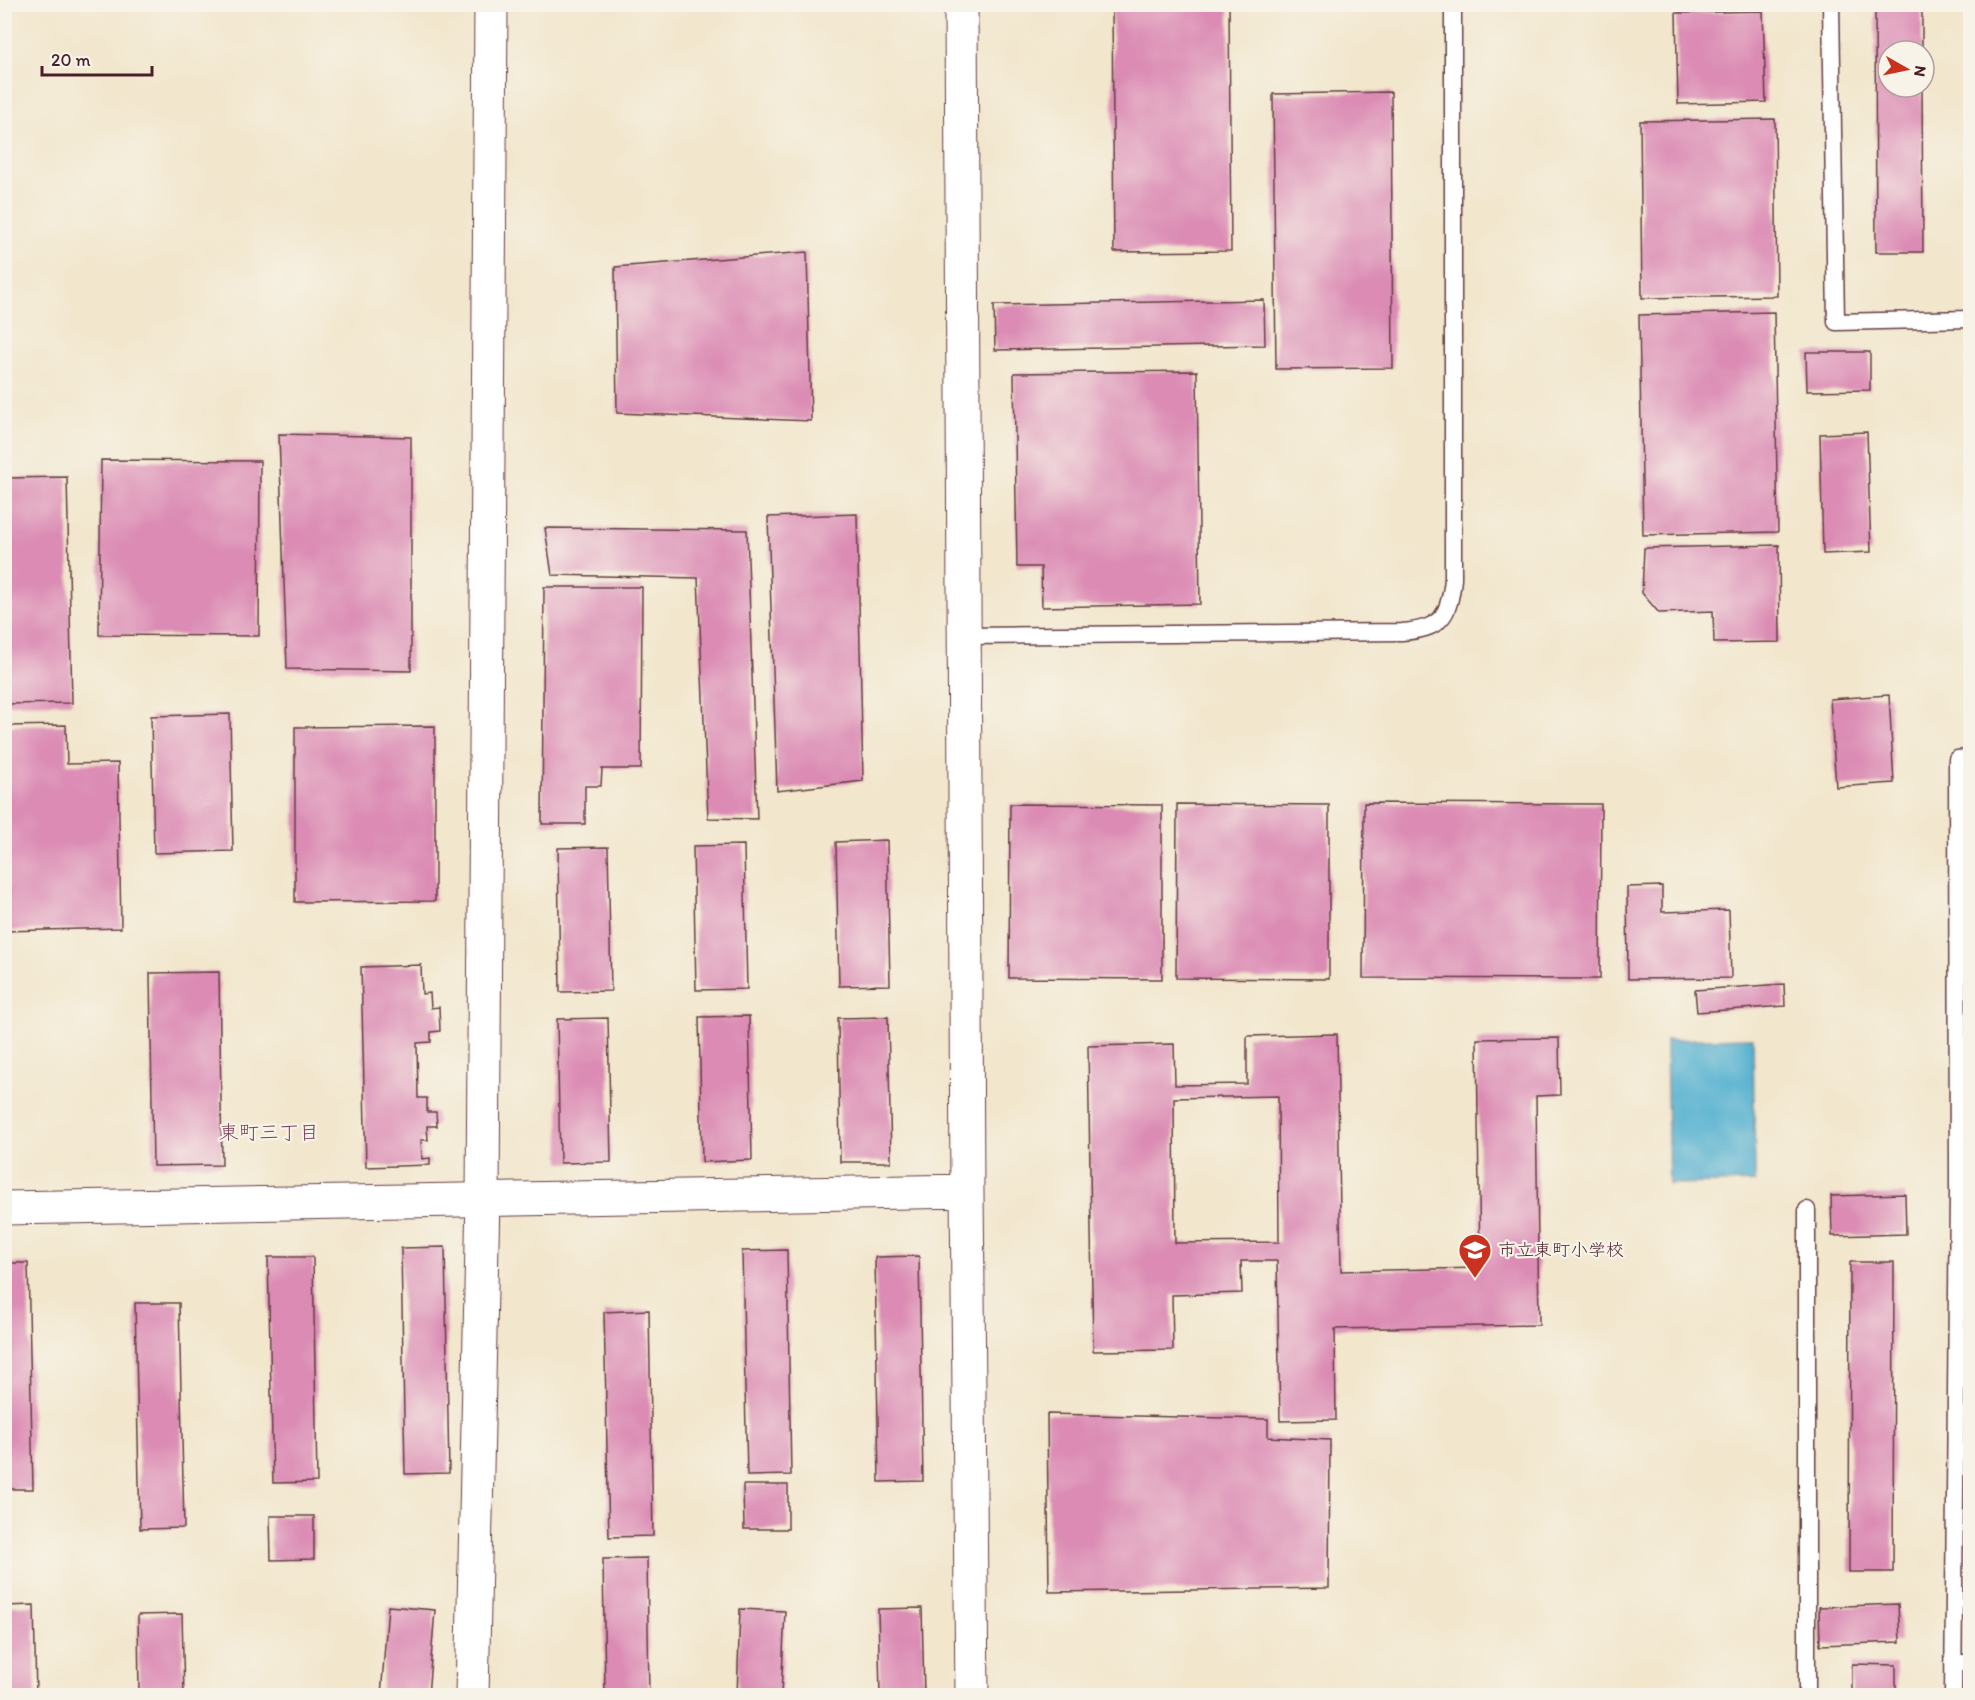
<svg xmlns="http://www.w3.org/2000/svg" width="1975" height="1700" font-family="Itim,'Klee One',sans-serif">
<rect width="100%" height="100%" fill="#f7f3e8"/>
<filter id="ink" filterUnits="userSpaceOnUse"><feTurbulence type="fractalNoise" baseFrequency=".0167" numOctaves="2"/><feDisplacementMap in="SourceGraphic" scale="12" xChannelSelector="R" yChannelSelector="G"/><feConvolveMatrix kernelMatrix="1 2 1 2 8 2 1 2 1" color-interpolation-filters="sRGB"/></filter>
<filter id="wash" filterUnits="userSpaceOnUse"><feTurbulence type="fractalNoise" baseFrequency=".008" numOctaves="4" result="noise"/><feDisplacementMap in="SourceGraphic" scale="24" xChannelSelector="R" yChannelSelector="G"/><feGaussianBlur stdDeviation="1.35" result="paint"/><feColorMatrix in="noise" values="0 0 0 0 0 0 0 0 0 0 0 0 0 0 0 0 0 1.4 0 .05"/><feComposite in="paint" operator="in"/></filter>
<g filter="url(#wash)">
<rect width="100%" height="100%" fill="#f2e6cc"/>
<path fill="#52b0d0" stroke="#4e687e" stroke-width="1.5" d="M1753,1038L1755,1182L1669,1184L1666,1040Z"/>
<g id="blocks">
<path fill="#db8bb4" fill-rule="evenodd" d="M1112,4H1229L1231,251L1114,252Z
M1875,4H1922V51H1888V87H1922L1923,252H1876Z
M1763,11L1766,102L1678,104L1676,13Z
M1391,92L1393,368L1276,369L1273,94Z
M1775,119L1777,296L1642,298L1640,121Z
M807,252L811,421L617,413L615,267Z
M1264,300L1265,345L995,350L994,305Z
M1774,312L1778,532L1643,535L1639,315Z
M1806,352H1870V390L1807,391Z
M1197,371L1200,604L1042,607L1041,567H1017L1014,373Z
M1867,432L1871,552L1823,554L1820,434Z
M279,434L411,437V671L287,669Z
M101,460L260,461L259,636L99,635Z
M67,477L72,703L4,704V478Z
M857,514L863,781L777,791L768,517Z
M545,528L747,530L757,819L708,818L698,578L552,575Z
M1779,545L1780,642L1714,643L1713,611L1659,613L1642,593L1644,548Z
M544,587H642L641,769H602L601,786H585V824H542Z
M1889,695L1894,783L1836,787L1830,699Z
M230,714L233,851L154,853L151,716Z
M66,725L67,764L118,763L121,928L4,931V726Z
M435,726V901L295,902V727Z
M1364,803L1601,804L1600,979L1363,978Z
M1010,804L1162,805V979L1009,978Z
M1177,804L1329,805V979L1176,978Z
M887,840L890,985L839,986L836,842Z
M744,845L747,989L696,990L693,846Z
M608,847L611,991L560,992L558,848Z
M1662,886V912L1729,910L1731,978L1628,979L1627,887Z
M421,965L422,994L430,993L431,1008L439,1007L440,1031L431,1032V1042L417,1043L418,1098H427V1112H436L437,1126H427L428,1140H421L422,1159L430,1158V1165L366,1167L361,967Z
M219,972L222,1165L153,1166L150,973Z
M1784,984L1785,1006L1697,1012L1695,990Z
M749,1016L752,1160L702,1162L699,1017Z
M888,1017L891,1162H840L838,1018Z
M608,1018L611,1162L560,1163L557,1019Z
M1337,1034L1341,1271L1480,1268L1477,1039L1559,1038L1560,1095L1536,1096L1539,1325L1335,1329L1336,1420L1280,1421L1277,1261H1241L1242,1293L1172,1295L1173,1350L1093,1351L1088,1046L1174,1044L1175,1085L1247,1084V1036ZM1278,1096L1279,1242L1175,1243L1174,1098Z
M1905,1194L1906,1234L1832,1236L1831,1196Z
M445,1247L449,1473L405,1474L401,1248Z
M787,1250L791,1475L747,1476L742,1251Z
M919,1256L923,1481L879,1482L875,1257Z
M268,1257H313L317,1482L273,1483Z
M1850,1262H1894L1893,1572H1849Z
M4,1263H28L33,1489H4Z
M135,1303H179L184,1528L140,1529Z
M649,1310L653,1536L609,1537L604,1312Z
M1047,1414L1268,1419V1437L1330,1440L1329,1588L1049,1592Z
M743,1485H788V1529H744Z
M270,1516H314V1559L271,1560Z
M647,1558L649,1696H605L603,1559Z
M1898,1604L1900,1642L1820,1645L1819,1607Z
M34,1605L36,1696H4V1606Z
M388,1606L435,1610L428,1696H381Z
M922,1608L924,1696H880L878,1609Z
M740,1609L785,1611L781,1696H737Z
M182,1614L184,1696H139L138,1615Z
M1852,1664L1896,1665V1696H1852Z"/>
</g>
</g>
<g filter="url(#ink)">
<use href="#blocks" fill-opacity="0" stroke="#633d43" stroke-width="1.5"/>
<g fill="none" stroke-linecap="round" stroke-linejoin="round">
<defs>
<path id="service" d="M1831,4L1836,322L1970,319
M964,636L1402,632C1441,629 1449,617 1453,579V4
M1970,758L1957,759L1958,1192L1970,1191
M1807,1210V1696
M1953,1663H1970
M1953,1696L1958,1192"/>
<path id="minor" d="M472,1696L483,1198L491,4"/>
<path id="tertiary" d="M961,4L967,1191L972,1696
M4,1208L967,1191"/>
</defs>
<use href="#service" stroke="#633d43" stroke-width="19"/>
<use href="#minor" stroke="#633d43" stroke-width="35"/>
<use href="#tertiary" stroke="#633d43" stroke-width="35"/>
<use href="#service" stroke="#fff" stroke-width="16"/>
<use href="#minor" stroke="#fff" stroke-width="33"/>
<use href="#tertiary" stroke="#fff" stroke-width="33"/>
</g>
</g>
<defs>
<symbol id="school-pin" viewBox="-11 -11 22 30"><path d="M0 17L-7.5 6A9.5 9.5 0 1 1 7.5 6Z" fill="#c8321e" stroke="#f7f3e8"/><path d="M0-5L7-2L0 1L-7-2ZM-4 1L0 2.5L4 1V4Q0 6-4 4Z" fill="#fff"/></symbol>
</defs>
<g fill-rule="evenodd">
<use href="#school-pin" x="1456" y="1231" width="38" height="52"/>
</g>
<g text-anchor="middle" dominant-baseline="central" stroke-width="4.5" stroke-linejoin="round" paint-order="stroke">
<g font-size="18" fill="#4a1f2b" stroke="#f7f3e8" text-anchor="start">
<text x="1498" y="1250">市立東町小学校</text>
</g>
<g font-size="20" fill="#7d455b" stroke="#f7f3e8">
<text x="269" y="1132">東町三丁目</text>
</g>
</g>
<rect width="1975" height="1700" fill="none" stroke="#f7f3e8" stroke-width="24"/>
<g transform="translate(1906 69) rotate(99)"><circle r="28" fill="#f7f3e8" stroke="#b29e9c" stroke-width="1.5"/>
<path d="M0-4.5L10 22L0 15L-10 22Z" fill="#c8321e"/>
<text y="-9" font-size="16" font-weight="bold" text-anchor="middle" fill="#4a1f2b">N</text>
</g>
<path d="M42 66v9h110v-9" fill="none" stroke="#4a1f2b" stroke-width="3"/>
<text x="51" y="66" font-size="18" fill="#4a1f2b" stroke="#f7f3e8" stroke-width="4.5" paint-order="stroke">20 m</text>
</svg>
